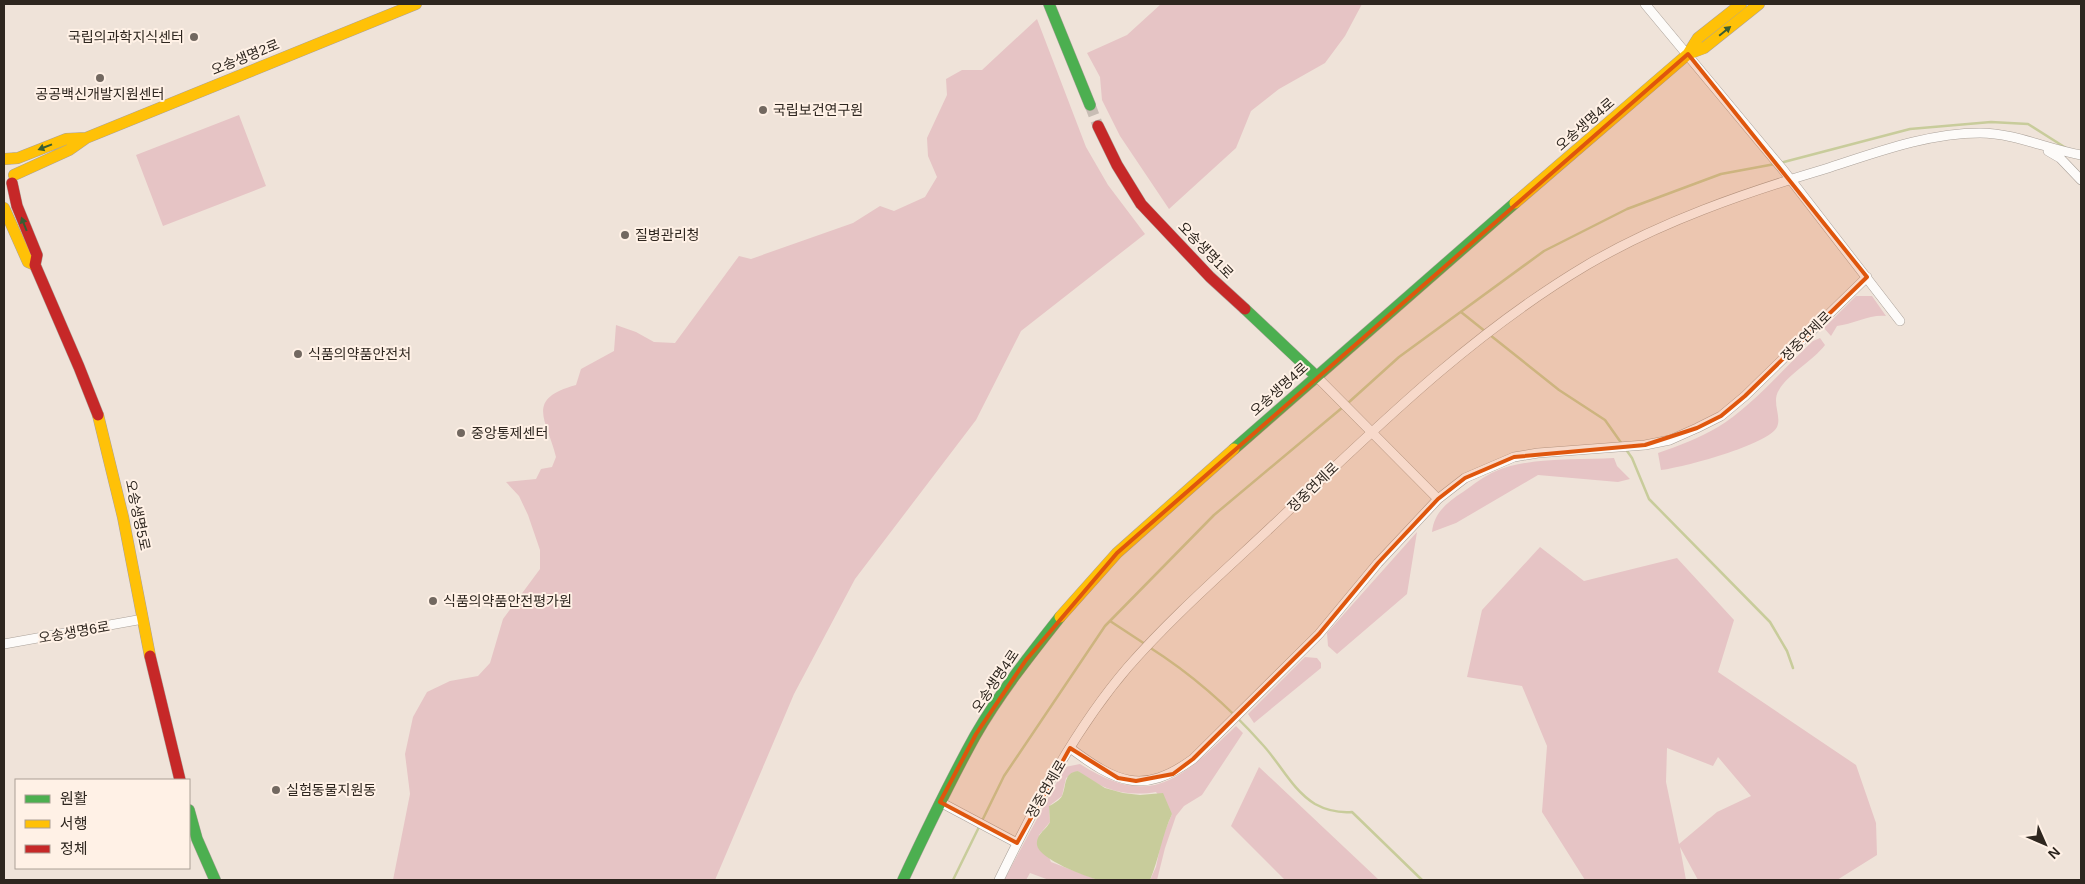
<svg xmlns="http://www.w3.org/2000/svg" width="2085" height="884" font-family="Arial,'Noto Sans KR',sans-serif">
<rect width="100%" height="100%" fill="#efe3d9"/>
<path fill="#e6c4c5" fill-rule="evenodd" d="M1161,4H1362L1345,36L1325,63L1279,89L1251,111L1236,148L1169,209L1120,136L1102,100L1100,77L1087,53L1127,35Z
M1037,19L1086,147L1108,185L1145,234L1021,331L976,420L855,579L794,694L715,880H393L410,794L405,754L413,717L427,692L450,681L478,676L490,663L503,619L540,569V550L528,515L519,496L506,482L536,479L541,469L552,467L556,457C547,420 524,399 576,385L581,369L614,351L616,325L636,332L654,342L675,343L739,256L751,259L853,223L880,206L894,211L925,197L937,177L928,156L927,138L947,95L946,79L962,70H982Z
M239,115L266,186L163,226L136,155Z
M1856,296H1872L1886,316C1871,314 1853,324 1837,326L1831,336L1824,328Z
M1820,338L1825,345C1813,361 1788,374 1779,390C1771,402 1782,416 1777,427C1768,445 1681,468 1661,470L1658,453C1679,446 1699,438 1718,427C1749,409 1786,366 1813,341Z
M1614,458L1617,466L1630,479L1618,482L1538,475L1456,523L1432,532C1434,513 1447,502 1463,492C1473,485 1484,476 1496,471C1528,457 1578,460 1614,458Z
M1417,532L1407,594L1337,654L1328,646L1327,633Z
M1540,547L1584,581L1677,558L1734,620L1718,672L1856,765L1876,823L1877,855L1837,880H1698L1680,847L1686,880H1585L1542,812L1547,746L1522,686L1467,677L1482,610ZM1667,748L1713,766L1718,757L1751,796L1717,812L1679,844L1666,782Z
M1305,657L1317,658L1321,663V668L1254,723L1248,714Z
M1236,726L1243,733L1202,795L1184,806L1176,816L1165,848L1157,880H1150L1156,867L1162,838L1172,814L1156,792C1127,797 1101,790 1078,771L1066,778L1062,796L1049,806L1050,822L1039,835L1051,862L1098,880H1049L1030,873L1026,880H1004L1065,767L1080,764C1153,811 1182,777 1236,726Z
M1259,767L1379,880H1285L1231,826Z"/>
<path fill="#c8cc9b" d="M1078,771L1105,788L1123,793L1140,795L1163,793L1172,814C1162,835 1159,859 1150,880C1134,880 1114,884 1099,880C1086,877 1039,859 1037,845C1036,834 1046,830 1050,822L1049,806C1053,804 1060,800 1062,796C1067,785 1063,773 1078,771Z"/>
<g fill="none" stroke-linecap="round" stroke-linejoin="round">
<path stroke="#c8cc9b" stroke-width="2.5" d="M1780,163L1910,129L1991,122L2028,124L2066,148
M1461,312L1486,332
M1490,335L1559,390L1605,420L1622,444
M1348,403L1399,357L1544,251L1627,209L1721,174L1775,164
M1625,448L1632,458L1649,499L1770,622L1787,651L1793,668
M1110,621L1145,644
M1149,647C1190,673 1230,708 1262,744C1280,763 1292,790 1315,804C1326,810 1339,813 1352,812L1422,880
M953,880L1004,776L1105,626L1214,515L1343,407"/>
<path stroke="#c8bdb4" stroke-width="11" stroke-dasharray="11 5.5" stroke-linecap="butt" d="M1090,105L1098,126"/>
<defs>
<path id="street" d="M1645,4L1784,171L1900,321
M2048,151L2060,158L2081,180
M1316,376L1438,499
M4,644L143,619
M1070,748C1116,782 1142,796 1193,759L1319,634L1378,563L1438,499L1465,478L1514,457L1538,453L1645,445L1670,440L1697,428L1721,416L1745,396L1867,277
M940,802L1017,843
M999,880C1035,806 1074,730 1128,667C1177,611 1234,563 1287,512C1382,422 1474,332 1587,265C1660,222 1744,193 1825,169C1875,153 1927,133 1980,133C2014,133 2047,149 2081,155"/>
<path id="fast" d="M1049,4L1090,105
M1245,309L1316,376
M1234,449L1515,203
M189,810L197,839L215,880
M903,880C926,831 949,783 975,736C999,694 1030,655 1060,617"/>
<path id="slow" d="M1688,54L1704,48L1759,4
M5,159L18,158L66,139L86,138L416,4
M14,175L69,150L86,138
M1515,203L1688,54L1698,38L1741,4
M4,208L28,262L35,265
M98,415L123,517L150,656
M1060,617L1117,553L1234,449"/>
<path id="jam" d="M1098,126L1117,165L1141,204L1210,277L1245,309
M12,183L17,206L37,255L35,265L79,367L98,415
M150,656L180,780"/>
</defs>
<use href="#street" stroke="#aba29a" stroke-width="10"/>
<use href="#fast" stroke="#aba29a" stroke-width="12"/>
<use href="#slow" stroke="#aba29a" stroke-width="12"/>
<use href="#jam" stroke="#aba29a" stroke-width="12"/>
<use href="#street" stroke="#fdfbf9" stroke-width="9"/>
<use href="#fast" stroke="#4caf50" stroke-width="11"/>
<use href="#slow" stroke="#ffc107" stroke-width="11"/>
<use href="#jam" stroke="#c62828" stroke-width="11"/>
</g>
<defs><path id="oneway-solid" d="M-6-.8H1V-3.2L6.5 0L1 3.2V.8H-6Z" transform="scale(1.25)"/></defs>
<g fill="#3a5d33">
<use href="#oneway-solid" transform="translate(1725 31) rotate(-39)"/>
<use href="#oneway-solid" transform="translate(45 147) rotate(159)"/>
<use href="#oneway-solid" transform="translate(24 224) rotate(-111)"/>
</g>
<path fill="#df560d" fill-opacity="0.2" stroke="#df560d" stroke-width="4" stroke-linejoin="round" d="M1688,54L1867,277L1745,396L1721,416L1697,428L1645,445L1514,457L1465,478L1438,499L1378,563L1319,634L1193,759L1173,774L1136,781L1118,778L1070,748L1017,843L940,802L976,734L1026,660L1117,553Z"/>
<g fill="#726860" stroke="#fff1e6" stroke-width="2">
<circle cx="194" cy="37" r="5"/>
<circle cx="100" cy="78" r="5"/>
<circle cx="763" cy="110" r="5"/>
<circle cx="625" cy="235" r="5"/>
<circle cx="298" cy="354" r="5"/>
<circle cx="461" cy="433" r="5"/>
<circle cx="433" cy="601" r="5"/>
<circle cx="276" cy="790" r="5"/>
</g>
<g text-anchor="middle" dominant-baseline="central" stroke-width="4" stroke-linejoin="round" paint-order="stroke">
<g font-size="14" fill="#2e261f" stroke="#fff1e6" text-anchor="start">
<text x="184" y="37" text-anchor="end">국립의과학지식센터</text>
<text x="100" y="94" text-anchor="middle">공공백신개발지원센터</text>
<text x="773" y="110">국립보건연구원</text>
<text x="635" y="235">질병관리청</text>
<text x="308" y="354">식품의약품안전처</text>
<text x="471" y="433">중앙통제센터</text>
<text x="443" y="601">식품의약품안전평가원</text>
<text x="286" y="790">실험동물지원동</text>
</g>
<g font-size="14" fill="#2e261f" stroke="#fff1e6">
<text transform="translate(245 57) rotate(-22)">오송생명2로</text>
<text transform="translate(1585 124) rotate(-41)">오송생명4로</text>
<text transform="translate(1206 250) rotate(46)">오송생명1로</text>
<text transform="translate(1806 336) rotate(-45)">정중연제로</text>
<text transform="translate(1279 389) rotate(-42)">오송생명4로</text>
<text transform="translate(1313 487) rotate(-44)">정중연제로</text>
<text transform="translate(138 515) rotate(78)">오송생명5로</text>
<text transform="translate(74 632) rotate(-10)">오송생명6로</text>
<text transform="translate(995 681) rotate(-56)">오송생명4로</text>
<text transform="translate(1046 789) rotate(-60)">정중연제로</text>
</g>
</g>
<rect width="2085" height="884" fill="none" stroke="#2e261f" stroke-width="10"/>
<rect x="15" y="779" width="175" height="90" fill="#fff1e6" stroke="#aba096"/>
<rect x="25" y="795" width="25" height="8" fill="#4caf50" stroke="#aba096"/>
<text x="60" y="804" font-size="15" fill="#2e261f">원활</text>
<rect x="25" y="820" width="25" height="8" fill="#ffc107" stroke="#aba096"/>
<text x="60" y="829" font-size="15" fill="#2e261f">서행</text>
<rect x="25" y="845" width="25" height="8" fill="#c62828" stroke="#aba096"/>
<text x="60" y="854" font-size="15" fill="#2e261f">정체</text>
<g transform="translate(2045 844) rotate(135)" stroke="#fff1e6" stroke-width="4" paint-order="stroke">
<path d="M0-4L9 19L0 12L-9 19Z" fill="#2e261f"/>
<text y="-8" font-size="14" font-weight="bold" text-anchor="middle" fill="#2e261f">N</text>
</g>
</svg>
